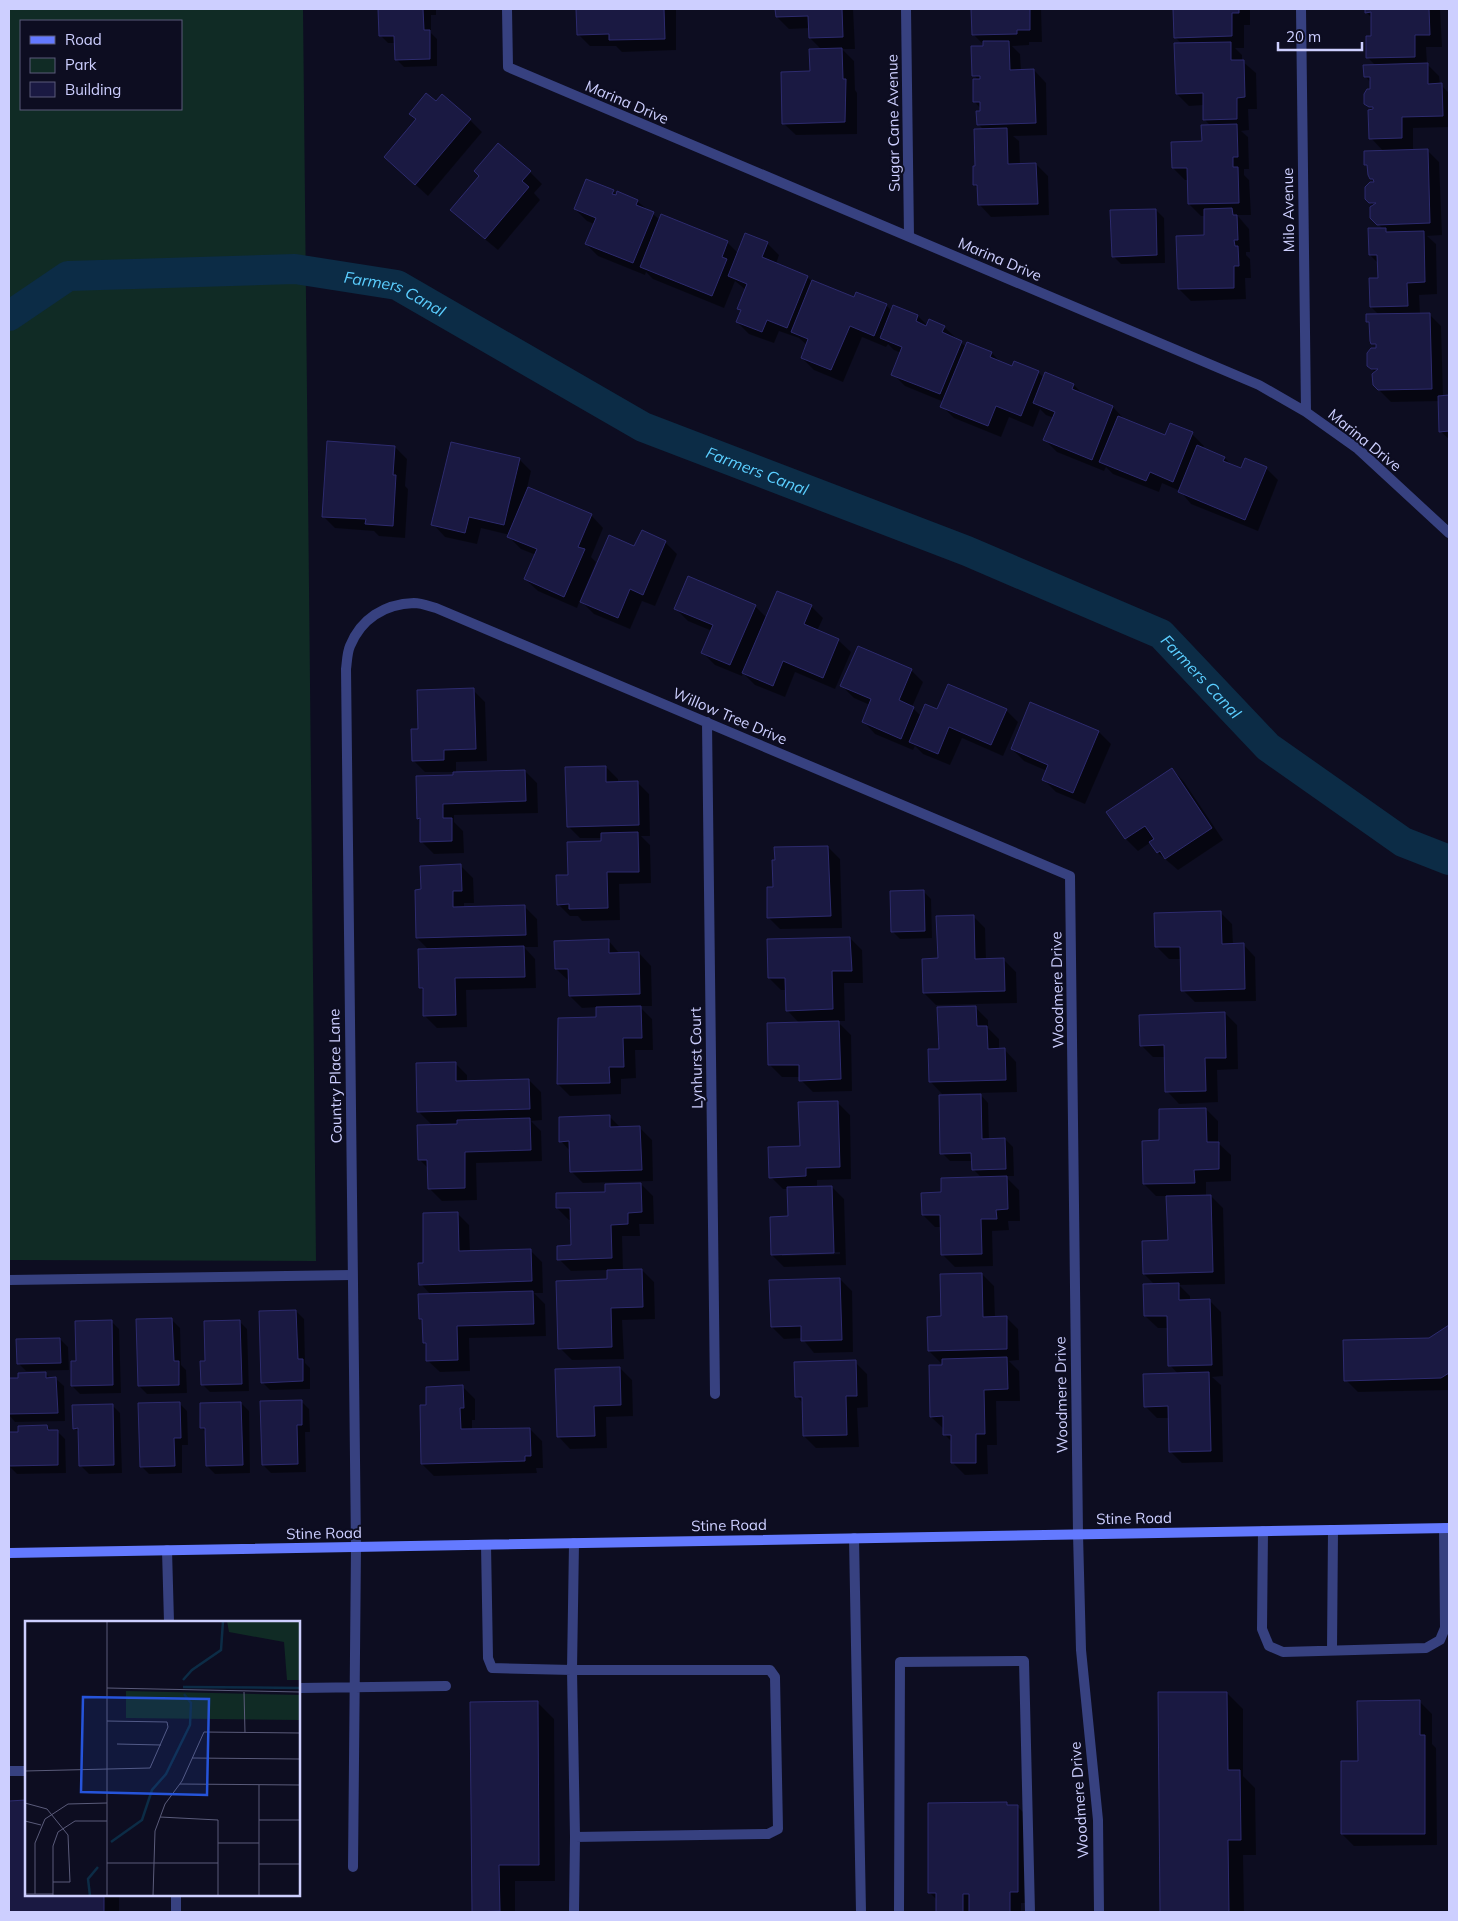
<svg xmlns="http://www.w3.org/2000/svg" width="1458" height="1921" font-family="Mulish,sans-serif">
<rect width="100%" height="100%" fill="#0d0d21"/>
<path fill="#102b25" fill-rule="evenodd" d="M9,9H303L316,1261L9,1260ZM21,21H181V109H21Z"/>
<path fill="#0007" fill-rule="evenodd" d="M379,9H436V15H431V33L437,39V66L404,67L396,59V43H388L380,35Z
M577,9H674L676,10V50L622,52L616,46H590L578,34Z
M777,9H853L855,49H842L854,61L855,90L857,93V134L796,135L783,123L822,50L810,38V28L789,29L777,17Z
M972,9H1041L1042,42H1029V45L1012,46L1020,54L1021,71L1034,70L1046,83L1047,135L1013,136L1019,141L1020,164H1036L1048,176L1049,215L991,217L979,204L978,189L974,185L984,130L978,124L981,109L974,101L978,80L974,75L986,47L973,34Z
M1175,9H1250V25H1244V48H1235L1242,55V61L1256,73L1257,109H1248L1249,130L1241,131L1248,137L1249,169H1244V175L1249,180L1251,215H1237L1249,229L1250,252H1246V255L1250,259L1251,278H1245L1246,299L1191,301L1179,289L1205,236V216H1201L1189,204L1188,180H1185L1173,168L1203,142L1211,126L1204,119V105L1189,106L1177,94L1182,44L1175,37Z
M1366,9H1440L1442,47H1426L1427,64L1439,76L1440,84L1449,93V127L1413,128V151L1427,150L1439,162L1442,235L1427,236L1436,244L1437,294L1419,295L1420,314H1429L1441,326L1443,397H1449V439L1440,431V401L1391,402L1374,385L1376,373L1368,365L1379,349L1373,343L1371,325L1367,322L1379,315L1371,307L1380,279L1379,264L1370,255L1383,229L1371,217L1373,206L1369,202L1376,183L1371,178L1368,167L1365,165L1384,152L1371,138L1373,111L1365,103L1372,90L1371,83L1365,76L1376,66L1368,58L1372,37V18L1366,12Z
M436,103L470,120L482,132L428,196L385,157Z
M530,172L542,184L534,193L540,200L498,250L464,222Z
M613,191L617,195L637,201L660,220L662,216L728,243L738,253L767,243L779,255L776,264L807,277L813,282L854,298L886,305L892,311L894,306L918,316L928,326L944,327L966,347L992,353L1001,363L1013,367L1038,372L1044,378L1074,385L1085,396L1113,407L1125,420L1166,436L1170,425L1192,434L1204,446L1203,449L1225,458L1232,466L1241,470L1266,468L1278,480L1258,531L1191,504L1180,491L1162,483L1159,492L1113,474L1106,467L1104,471L1057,452L1045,440L1054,418L1046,415L1040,409L1033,427L1009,417L1001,437L954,418L942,406L944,402L905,386L893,374L901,353L894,350L888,344L886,347L862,337L843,382L814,370L802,358L807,345L799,338L779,331L774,343L749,334L737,322L742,311L739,308L746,290L735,281L724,308L653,279L646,272L645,275L598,256L586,244L594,224L587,221L575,209Z
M1156,210L1164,218L1165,263L1121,264L1113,256Z
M395,447L407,459L405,486L408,489L405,538L379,536L374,531L335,528L323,516Z
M519,459L531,471L527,488L591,515L603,528L591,557L596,562L580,600L582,601L635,548L665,542L677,554L655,606L642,601L630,629L594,614L580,600L577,608L538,591L525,579L536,555L521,549L509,537L510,535L481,528L477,544L445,537L433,524Z
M755,606L767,618L811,606L823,618L817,631L838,640L851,652L835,689L795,672L785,697L755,685L743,673L742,676L715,665L703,653L712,631L688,621L676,609Z
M911,670L923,682L912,707L921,716L938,711L1006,710L1018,722L1003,756L962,738L950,765L923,754L915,746L913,750L875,734L863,721L870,705L854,698L842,686Z
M473,690L485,702L487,761L456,762V773L525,771L537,783L538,813L454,815V822L463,831L464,853L434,854L422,842L421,822L418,818L454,776V772H425L413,760L420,730Z
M1031,703L1099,732L1111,744L1085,804L1056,792L1044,780L1047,771L1024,761L1012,749Z
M606,767L618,779V782H637L649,794L650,836H641L650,845L651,883L619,884L620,920L582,921L578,916H570L558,904L570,876L603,842L602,838H580L568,826Z
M1172,769L1184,782L1223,840L1178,870L1158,853L1151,842L1138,851L1126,839L1108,812Z
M828,847L840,859L842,928L780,929L768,917L774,888Z
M461,866L473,878L474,903H464V908L525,907L537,919L538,947H524L535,959L536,988L466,990L467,1027L437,1028L425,1016L424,991L420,988L429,950L417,938L422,891Z
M923,891L931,899L932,938L900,939L892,931Z
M1220,912L1232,924L1233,945L1243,944L1255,957L1256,1001L1195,1002L1183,990L1182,959H1169L1157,947Z
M973,916L985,928L986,960H1004L1016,972L1017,1003L936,1005L924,993L939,960Z
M850,938L862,950L863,983H844L845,1021H837L851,1035L852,1091L813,1092L801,1080V1077H782L770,1065L800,1024L787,1010L786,990H781L769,978Z
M608,940L620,954L639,953L651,966L652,1006H639L652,1019L653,1050H635L636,1078L621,1079V1094L570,1096L558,1084L598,1018V1007L582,1008L570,996L569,981L556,969Z
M976,1008L988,1020V1028L999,1039V1050L1004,1049L1016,1062L1017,1092L942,1094L930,1081L940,1050Z
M1225,1013L1237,1025L1238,1069L1217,1070L1218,1102L1179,1104L1167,1091L1166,1057H1153L1141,1045Z
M455,1063L467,1075V1082L529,1080L541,1092L542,1120L531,1121L541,1131L542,1161L476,1163L477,1200L442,1201L430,1189L429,1169L419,1159L433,1126L418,1111Z
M979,1093L988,1103L989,1140L1005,1139L1013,1147L1014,1176H1005L1019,1190L1020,1221H1008L1009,1230L992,1231L993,1266L955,1267L943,1255L942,1227H935L923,1215L942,1193L982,1178L973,1169L972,1161H950L942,1153Z
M837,1102L850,1115L851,1179L817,1180V1187H832L844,1199L846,1265L784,1267L772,1255L789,1217L788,1189H783L771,1177L801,1147ZM840,1252V1254L782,1256V1254Z
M1206,1109L1218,1121V1143L1231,1155V1181L1206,1182V1196H1211L1223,1208L1225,1284L1179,1285L1190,1296V1301L1209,1300L1221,1312L1223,1376L1212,1377L1221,1385L1223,1462L1182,1463L1170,1451L1169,1418H1157L1145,1406L1178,1374L1170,1365L1169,1328H1158L1145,1316L1155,1285L1144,1274L1169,1241L1168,1196H1156L1144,1184L1161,1141Z
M610,1117L621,1128H640L652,1140L653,1181L583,1183L571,1171L570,1151L561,1141Z
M641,1184L653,1196L654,1224H639L640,1236H622L623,1271L642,1270L654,1282L655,1319L622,1320L624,1359L572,1360L560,1348L608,1281V1270L571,1271L559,1259L572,1246V1220H569L557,1208Z
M457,1213L469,1225L470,1252L530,1250L542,1262L543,1293H534L545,1304L546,1336L469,1338L470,1371L440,1372L427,1360V1346L424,1343L423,1322L420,1319L431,1295L421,1284L424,1264Z
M982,1274L994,1286L995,1318L1006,1317L1018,1329L1019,1360L1009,1361L1019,1371L1020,1401H996L997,1445H987L988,1474L965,1475L953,1463L952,1442L944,1434V1429L931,1417L944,1363H941L929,1351L943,1317Z
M840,1279L852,1291L853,1352L814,1353L802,1338L784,1339L772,1327Z
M296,1311L304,1319L305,1363L310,1368V1389L270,1390L262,1382Z
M172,1320L180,1328L181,1365L186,1370L187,1393L147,1394L139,1386Z
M111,1321L119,1329L121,1393L80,1394L72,1386L77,1362Z
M239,1321L247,1329L249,1391L210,1392L202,1384L207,1362Z
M1449,1327V1390L1358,1392L1346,1380L1430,1339Z
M60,1339L68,1347L69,1370L26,1371L18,1363Z
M855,1362L867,1374L868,1407L857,1408L859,1447L816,1448L804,1436L803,1403L796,1396Z
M620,1368L632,1380L633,1416L606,1417L607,1448L570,1449L558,1436Z
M45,1373L51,1379H56L64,1386L65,1421L15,1422L9,1415V1379H19Z
M463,1387L475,1399V1420H472V1430L530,1429L542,1441L543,1468H536L537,1473L434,1476L422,1464L427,1406Z
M301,1401L309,1409L310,1432H305L306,1472L271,1473L263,1465Z
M179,1403L187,1411L188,1445H182V1473L149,1474L141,1466Z
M241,1403L249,1411L250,1473L215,1474L207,1466L206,1433L202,1428Z
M112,1405L120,1413L122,1473L89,1474L81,1466L80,1433L74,1428Z
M47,1426L52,1431H57L65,1439L66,1473L17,1474L9,1466V1434L20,1433Z
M1227,1693L1243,1709V1776L1255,1788L1256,1855H1243L1244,1912H1161L1159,1694Z
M1420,1702L1432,1714V1744L1436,1748L1437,1845L1354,1846L1342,1834L1359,1763Z
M538,1703L554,1719L555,1881H515V1912H474Z
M9,1802H26V1895H119V1912H9Z
M1006,1804L1009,1806H1017L1029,1818L1030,1903H1021V1912H937V1900L929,1892Z"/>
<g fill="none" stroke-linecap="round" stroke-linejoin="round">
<path stroke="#0c2c46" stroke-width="30" id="s1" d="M9,316L68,276L295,269L397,285L643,427L967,551L1161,634L1268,747L1403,842L1449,860"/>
</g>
<path fill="#1a1942" stroke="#2d2b6e" d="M378,9H423L424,30H430V59L395,60L394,36H379Z
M576,9H664L665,39L609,40V34L577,35Z
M775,9H842L843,37L809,38L808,16L776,17Z
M971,9H1030V30H1017V34L972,35Z
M1173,9H1239V13H1232V36L1174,38Z
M1365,9H1429L1430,35H1415V57L1366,58V36H1371V12L1365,13Z
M983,41H1009L1010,70L1034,69L1036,123L977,125L976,111H980V102H973V79H980V76H972L971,46H983Z
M1231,42V60H1244L1245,97L1237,98V119L1203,120V93L1176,94L1174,43Z
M842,48L843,79H846L845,122L782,124L781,72L810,71L809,49Z
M1428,63V84L1442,83L1443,116L1402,117V138L1369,139L1368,110L1373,109V107H1369L1364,104V94L1367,89H1370V77H1364L1363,65Z
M426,93L436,101L442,94L471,119L415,185L384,157L416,119L409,114Z
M1237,124L1238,157H1233V167H1238L1239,203L1188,204L1187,168H1172L1171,142L1202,141L1201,125Z
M1007,128L1008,164L1036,163L1038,204L978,205L977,185H973V166H975L974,129Z
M498,143L531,171L522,181L529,187L485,239L450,210L479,176L474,171Z
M1428,149L1430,223L1377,225L1370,218V207L1376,203H1369L1365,199V187L1370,182H1374L1373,179H1370L1368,175L1367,165H1364V151Z
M586,179L614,190L612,194L616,195L617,191L638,200L636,205L654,212L633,263L585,244L596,218L574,209Z
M1232,208L1233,215H1237L1238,240H1234L1235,246H1238L1239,266H1234V288L1178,289L1176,236L1204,235V209Z
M1156,209L1157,255L1112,257L1110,210Z
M661,214L728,241L722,257L727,259L712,296L640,267Z
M1368,228H1386V232L1424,231L1425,282L1407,283L1408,306L1370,307L1369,278H1378L1377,255H1369Z
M745,233L768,242L762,257L808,276L787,328L767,320L762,332L736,322L741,310L737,309L747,284L728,276Z
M812,280L854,297L856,292L887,304L874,336L850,326L831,370L801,358L808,339L791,332Z
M893,305L918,315L916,321L926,326L929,319L945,326L942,332L962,341L940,394L891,375L902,347L880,338Z
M1430,313L1432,389L1378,390L1373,385L1372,374L1378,369H1371L1367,366V353L1371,348H1376V344H1371L1370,341L1369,322H1366V314Z
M967,342L992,352L990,357L1012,366L1014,361L1039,371L1021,416L996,406L988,426L940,407Z
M1045,372L1074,384L1072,389L1113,406L1092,460L1043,440L1055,412L1033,403Z
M1449,395V431L1439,432L1438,396Z
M1118,416L1165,435L1170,423L1193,432L1173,482L1150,472L1146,481L1099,462Z
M327,441L395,446L393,475H396L393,526L365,524L366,519L322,517Z
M451,442L520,458L504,525L469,517L465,533L431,525Z
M1197,445L1225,457L1223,461L1241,468L1245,458L1267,467L1245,520L1178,492Z
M528,487L592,514L578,547L585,549L564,597L524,579L537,549L507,537Z
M642,530L666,541L643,595L630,589L618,618L580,602L609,535L634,546Z
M688,576L756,605L730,665L701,653L713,625L674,609Z
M777,591L812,605L804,624L839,639L823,678L783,661L773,686L742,673Z
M858,646L912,669L899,700L914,707L901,739L862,722L871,699L840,686Z
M948,684L1007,709L991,745L949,727L938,754L909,742L925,704L937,709Z
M474,688L476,749L444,750V760L412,761L411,729H418L417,690Z
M1030,702L1099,731L1073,793L1042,780L1048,765L1011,749Z
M606,766V782L638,781L639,825L567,827L565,767Z
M1172,768L1212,828L1165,859L1160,851L1157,853L1149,842L1154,839L1145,826L1125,839L1106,812Z
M525,770L526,801L443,804V818H452V841L420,842V818L417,819L416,776L453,775V772Z
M638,832L639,872H607L608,908L569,909V904L557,905L556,875H568L567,842L601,841V833Z
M828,846L831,916L767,918V887H773L772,860H775L774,847Z
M461,864L462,891H453V907L525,905L526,935L416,938L415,890L421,889L420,866Z
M924,890L925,931L891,932L890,891Z
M1221,911L1222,944L1244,943L1245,989L1181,991L1180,947H1155L1154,913Z
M974,915L975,959L1004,958L1005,991L923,993L922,959L938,958L936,916Z
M850,937L852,971H832L833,1009L786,1011L785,978H768L767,939Z
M609,939V953L639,952L640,994L569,996L568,969H555L554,941Z
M524,946L525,977L455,978L456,1015L423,1016V988H419L418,949Z
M641,1006L642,1038H623L624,1067H609L610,1083L557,1084L558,1018L596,1017V1007Z
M976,1006L977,1026H987L988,1049L1005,1048L1006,1080L929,1082L928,1049H939L937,1007Z
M1225,1012L1226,1058H1205L1206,1091L1165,1092L1164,1045L1140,1046L1139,1015Z
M839,1021L841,1079L799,1081V1065H768L767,1023Z
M456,1062V1081L529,1079L530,1109L417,1112L416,1063Z
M981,1094L982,1139L1005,1138L1006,1169L972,1170L971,1153L940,1154L939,1095Z
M838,1101L840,1167L806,1168V1176L769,1178L768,1147L800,1146L798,1102Z
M1206,1108L1207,1142H1219V1169L1194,1170L1195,1183L1143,1184L1142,1141L1159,1140V1109Z
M610,1115V1127L640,1126L642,1170L570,1172L569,1141L559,1142V1117Z
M530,1118L531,1150L465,1152V1188L428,1189L427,1160H418L417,1125L457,1124V1120Z
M1007,1176L1008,1209L996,1210L997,1219H981L982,1254L941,1255L940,1215H922L921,1193L941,1192V1178Z
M641,1183L642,1212L628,1213V1224L611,1225L612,1258L557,1260V1246L571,1245L570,1208H556V1193L605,1192V1184Z
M832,1186L834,1253L771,1255L770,1217L788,1216L787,1187Z
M1211,1195L1213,1272L1143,1274L1142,1241L1168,1240L1166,1196Z
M458,1212L459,1251L531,1249L532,1281L419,1285L418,1263H423V1213Z
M642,1269L643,1307L611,1308L612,1347L558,1349L556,1281L607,1279V1270Z
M982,1273L983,1317L1007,1316V1349L928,1351L927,1317L941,1316L940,1274Z
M840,1278L842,1340L801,1341V1326L771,1327L769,1280Z
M1179,1283V1300L1210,1299L1212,1365L1168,1366L1167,1316H1144L1143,1284Z
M533,1291L534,1324L457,1326L458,1360L426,1361V1343H423L422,1319H419L418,1294Z
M296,1310L298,1359H303V1381L261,1383L259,1311Z
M172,1318L174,1361H179V1385L138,1386L136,1319Z
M112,1320L113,1385L71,1386V1361H76L75,1321Z
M240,1320L242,1384L201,1385L200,1361H205L204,1321Z
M1449,1325V1373L1441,1378L1344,1381L1343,1340L1429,1338Z
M60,1338L61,1363L17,1364L16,1339Z
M1007,1357L1008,1389L984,1390L985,1434H976V1463H951V1435H943V1416L930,1417L929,1365H942V1359Z
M856,1360L857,1396H846L847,1435L803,1436L802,1397H795L794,1362Z
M620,1367L621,1405L594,1406L595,1436L557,1437L555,1369Z
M46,1372V1378L56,1377L58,1413L9,1414V1378H18V1373Z
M1209,1372L1211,1451L1169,1452L1168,1406L1144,1407L1143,1374Z
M463,1385L464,1408H460L461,1429L530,1428L531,1456H525V1461L421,1464L420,1405H426V1387Z
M302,1400V1425H297L298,1464L262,1465L260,1401Z
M180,1402L181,1438H174L175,1466L140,1467L138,1403Z
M241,1402L243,1465L206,1466L205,1428H200V1403Z
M113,1404L114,1465L79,1466L78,1428L73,1429L72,1405Z
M47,1425L48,1430H58V1465L9,1466V1432H18V1426Z
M1158,1692H1227L1228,1770H1240L1241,1840H1228L1229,1912H1160Z
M1420,1700V1735H1425V1834H1341V1761H1358L1357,1701Z
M538,1701L539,1865H499L500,1911L472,1912L470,1702Z
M26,1800V1895H104V1912H9V1801Z
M1007,1802V1805H1018V1892H1010V1912H969V1894H963V1912H936V1893H928V1803Z"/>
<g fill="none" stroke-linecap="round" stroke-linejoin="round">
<path stroke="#374180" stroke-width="10" d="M9,1280L352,1275
M1263,1531L1262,1629L1269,1646L1283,1652L1426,1648L1440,1640L1445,1628L1444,1528
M854,1538L861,1912
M574,1543L572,1670L575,1837L574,1912
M486,1545L488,1658L492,1668L572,1670H770L775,1677L778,1829L768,1834L575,1837
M167,1550L169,1622
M1332,1650L1333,1530
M299,1688L446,1686
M9,1771H26
M353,1867L356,1547
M176,1895V1912
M899,1912L900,1662L1024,1661L1030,1912"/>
<path stroke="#374180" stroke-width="10" d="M507,9L508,67L1259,385L1306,412L1358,449L1449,533
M906,9L909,237
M1301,9L1306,412
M707,722L715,1394
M356,1547L346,669C347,662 347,653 350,646C361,619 384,604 414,603C421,603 429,606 436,608L1070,876L1078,1534L1081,1650L1098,1820L1099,1912"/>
<path stroke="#647aff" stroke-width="10" d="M9,1553L1449,1528"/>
</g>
<g text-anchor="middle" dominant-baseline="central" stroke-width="4" stroke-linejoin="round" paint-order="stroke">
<g font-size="15" fill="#cdcfff" stroke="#0d0d21">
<text transform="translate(627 102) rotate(23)">Marina Drive</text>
<text transform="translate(893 123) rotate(-91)">Sugar Cane Avenue</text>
<text transform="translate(1288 210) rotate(-91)">Milo Avenue</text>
<text transform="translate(1000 259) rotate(23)">Marina Drive</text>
<text transform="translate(1365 440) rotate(39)">Marina Drive</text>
<text transform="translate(730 716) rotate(23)">Willow Tree Drive</text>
<text transform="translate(1057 990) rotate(-91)">Woodmere Drive</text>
<text transform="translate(696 1058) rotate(-91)">Lynhurst Court</text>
<text transform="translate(335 1076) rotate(-91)">Country Place Lane</text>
<text transform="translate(1061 1395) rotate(-91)">Woodmere Drive</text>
<text transform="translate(1134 1518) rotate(-1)">Stine Road</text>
<text transform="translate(729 1525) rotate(-1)">Stine Road</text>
<text transform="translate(324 1533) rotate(-1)">Stine Road</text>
<text transform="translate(1079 1800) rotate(-94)">Woodmere Drive</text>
</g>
<g font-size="16" font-style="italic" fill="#5bceff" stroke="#0d0d21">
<text stroke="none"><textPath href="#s1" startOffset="402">Farmers Canal</textPath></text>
<text stroke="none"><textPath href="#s1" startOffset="808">Farmers Canal</textPath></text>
<text stroke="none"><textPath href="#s1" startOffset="1302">Farmers Canal</textPath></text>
</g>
</g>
<g transform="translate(25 1621)">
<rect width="275" height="275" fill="#0d0d21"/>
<path d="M202,0H275V59H262L259,21L204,11ZM101,70L275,74V99L101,97Z" fill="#102b25"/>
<path fill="none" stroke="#0c2c46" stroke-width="2.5" d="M158,59L167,49L196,29L198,0M158,66L275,67M86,221L117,199L127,169L141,153L165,104L166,82L159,73M65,275L63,258L73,246"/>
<path fill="none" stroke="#5a5b7a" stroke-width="1" d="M82,67L275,71M219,71L220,112M92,123L136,124M167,137L275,138M0,150L125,147L143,106L142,101L82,100M155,163L275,164M0,182L22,188L43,214L45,261H28M135,196L193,199V275M234,199H275M0,200L16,204M193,222H234M82,242H193M234,243H275M0,273H28M10,273V222L20,198L43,183L82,182M28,275V225L33,211L50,200H82M82,275V0M128,275L130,210L140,183L157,160L179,111L275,112M234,275V164"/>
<path fill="#2654da" fill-opacity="0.15" stroke="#2654da" stroke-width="2.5" d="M58,76L184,78L182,174L56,171Z"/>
<rect width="275" height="275" fill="none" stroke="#cdcfff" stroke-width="2.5"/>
</g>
<rect width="1458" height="1921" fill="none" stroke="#cdcfff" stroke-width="20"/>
<rect x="20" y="20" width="162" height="90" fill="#0d0d21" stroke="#5a5b7a"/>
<rect x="30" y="36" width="25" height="8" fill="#647aff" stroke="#5a5b7a"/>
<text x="65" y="45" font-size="15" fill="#cdcfff">Road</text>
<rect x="30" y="58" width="25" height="15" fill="#102b25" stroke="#5a5b7a"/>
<text x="65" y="70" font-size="15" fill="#cdcfff">Park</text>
<rect x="30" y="82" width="25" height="15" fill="#1a1942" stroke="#5a5b7a"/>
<text x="65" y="95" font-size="15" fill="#cdcfff">Building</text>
<path d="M1278 42v8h84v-8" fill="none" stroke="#cdcfff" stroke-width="2.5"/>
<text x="1286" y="42" font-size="15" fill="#cdcfff" stroke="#0d0d21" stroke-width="4" paint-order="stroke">20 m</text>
</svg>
